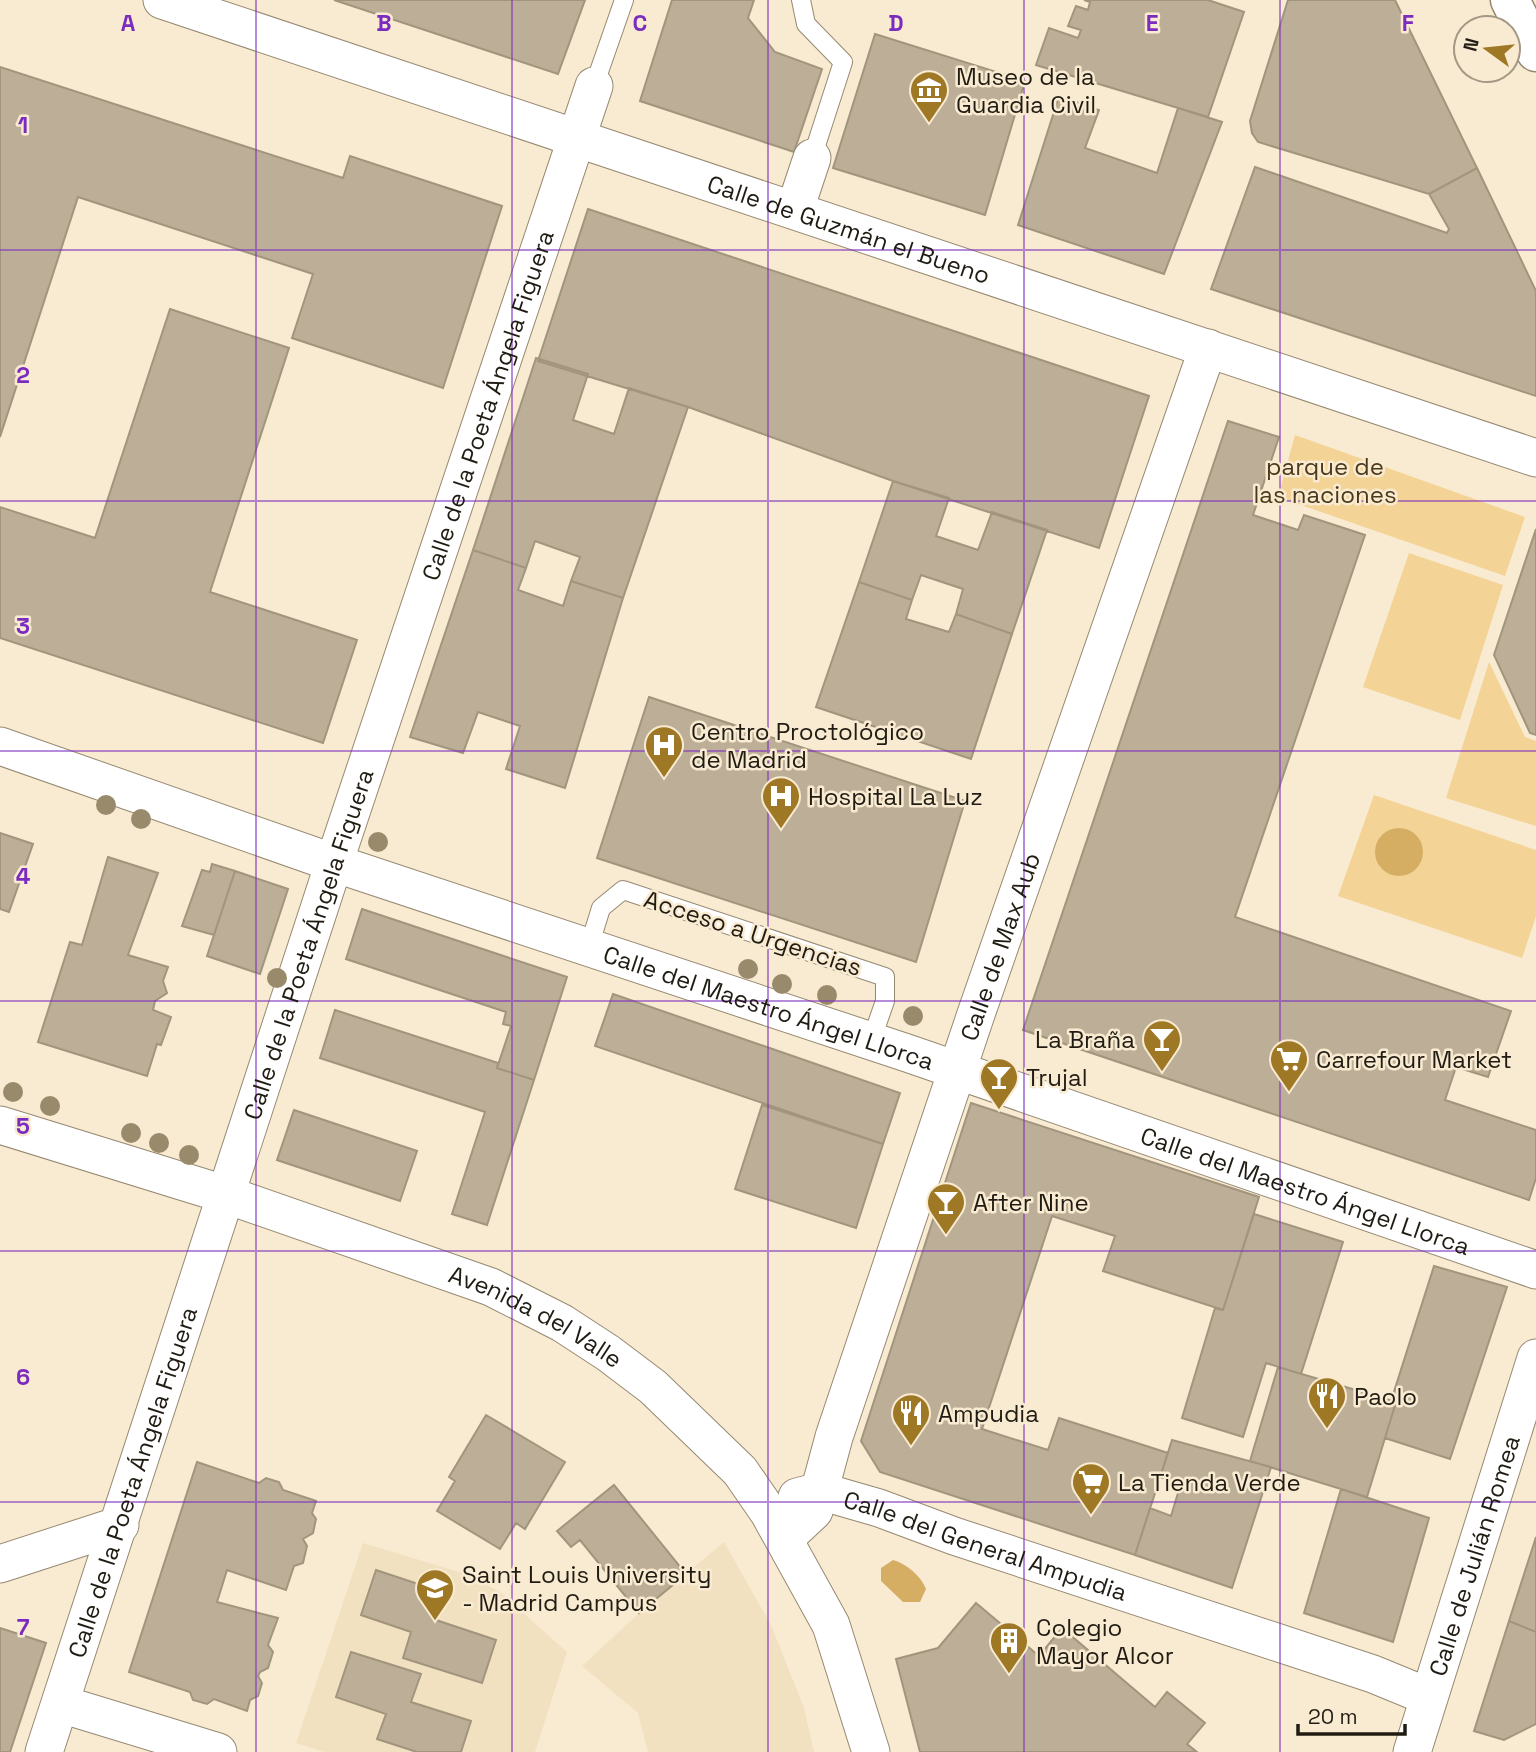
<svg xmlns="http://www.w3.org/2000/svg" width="1536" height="1752" font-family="'Space Grotesk',sans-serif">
<rect width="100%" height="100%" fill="#f9ebd1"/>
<path fill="#f2e1c0" d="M724,1542L771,1625L804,1708L814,1752H648L638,1713L582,1666L639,1613Z
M363,1543L466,1574L500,1592L567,1652L535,1752H324L296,1743Z"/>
<path fill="#f4d396" d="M1295,435L1525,517L1505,576L1278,497Z
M1409,553L1503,585L1460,720L1363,687Z
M1489,662L1525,737L1536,741V826L1446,798Z
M1374,795L1536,850V916L1522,958L1338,896Z"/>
<path fill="#d5ae64" d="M1375 852a24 24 0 1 1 48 0a24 24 0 1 1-48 0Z
M893,1560C907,1564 921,1576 926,1589L920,1602H903L881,1581V1568Z"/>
<path fill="#bdaf97" stroke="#a2957d" stroke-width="2" d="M334,0H585L558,74Z
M672,0H754L748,18L775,52L822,69L794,152L640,101Z
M1084,0H1208L1244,12L1208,117L1036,65L1049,28L1078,38L1081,30L1068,26L1076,6L1088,10L1090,2Z
M1288,0H1395L1477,168L1429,194L1258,142L1252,133L1250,121Z
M875,34L1025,81L985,215L833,168Z
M0,67L343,178L350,156L502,206L443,388L292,338L313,274L78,197L0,437Z
M1059,96L1099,110L1085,148L1157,173L1178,108L1222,122L1164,274L1018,225Z
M1255,167L1447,233L1449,229L1429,194L1477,168L1536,291V396L1211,289Z
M588,209L1149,396L1099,548L893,481L688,407L538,361Z
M170,309L289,348L210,592L357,640L323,743L0,638V507L95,538Z
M536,358L588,374L573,420L614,434L629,388L688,407L623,598L571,581L580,557L535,541L526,568L473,550Z
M1228,421L1279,437L1253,515L1298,530L1304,515L1365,535L1235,917L1511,1011L1488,1077L1456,1067L1445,1100L1536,1130V1178L1529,1200L1023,1030Z
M893,481L949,498L936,536L978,550L992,512L1047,530L1012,634L956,614L963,589L921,575L912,600L859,582Z
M1536,529V735L1530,733L1494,655Z
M473,550L526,568L518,590L563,606L571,581L623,598L565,788L506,769L520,726L478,712L463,753L410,737Z
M859,582L912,600L906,619L949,632L956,614L1012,634L971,759L816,707Z
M649,697L965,801L916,962L597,858Z
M0,833L33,844L9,912L0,909Z
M108,857L158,873L128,955L168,967L163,981L167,993L155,1001L153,1010L171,1017L161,1045L157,1044L147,1076L38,1042L70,942L82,945Z
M212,864L235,871L214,935L182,926L202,870L210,872Z
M235,871L288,889L260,974L207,956Z
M362,909L567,977L534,1080L497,1068L511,1026L503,1024L506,1012L346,959Z
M613,994L900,1093L883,1144L595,1046Z
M335,1010L498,1063L497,1068L534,1080L487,1225L452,1214L485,1112L320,1058Z
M971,1103L1259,1197L1223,1310L1103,1271L1115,1236L1052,1216L982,1429L1048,1450L1059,1418L1168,1453L1135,1555L880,1472L861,1441Z
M762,1105L883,1144L856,1228L735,1189Z
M294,1110L417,1151L400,1201L277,1160Z
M1254,1214L1343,1242L1301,1374L1266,1363L1243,1437L1182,1418L1215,1308L1223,1310Z
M1434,1266L1507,1287L1450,1459L1385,1438L1396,1402L1391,1401Z
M1278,1367L1396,1402L1367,1497L1250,1461Z
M486,1415L565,1462L525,1529L516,1523L500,1549L437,1511L455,1481L449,1477Z
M1172,1440L1271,1467L1232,1588L1135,1555L1150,1508L1171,1516L1181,1483L1160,1477Z
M197,1462L259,1483L266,1478L279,1482L283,1490L316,1501L312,1513L316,1519L313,1533L303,1539L307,1546L303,1563L294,1566L286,1590L227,1570L217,1602L278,1618L268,1645L273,1652L268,1668L260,1672L258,1676L262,1683L258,1696L250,1700L247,1711L214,1699L207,1704L193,1700L190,1692L129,1672Z
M614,1485L686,1574L639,1613L580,1540L571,1547L557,1531Z
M1341,1489L1429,1518L1393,1642L1304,1613Z
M1536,1537V1632L1509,1621Z
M376,1570L445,1593L436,1620L496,1640L482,1683L403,1658L411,1632L361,1615Z
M976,1603L1039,1656L1062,1628L1155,1707L1167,1692L1205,1723L1187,1744L1197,1752H920L896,1659L938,1648Z
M1509,1621L1536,1632V1724L1504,1740L1474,1731Z
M0,1628L46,1643L10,1752H0Z
M351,1652L421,1674L411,1702L471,1721L461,1752H417L377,1739L386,1714L336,1697Z"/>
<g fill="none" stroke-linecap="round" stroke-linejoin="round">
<defs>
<path id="lane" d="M801,0L806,24L843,62L812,158
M594,86L624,0
M589,947L601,908L623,890L885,977V1001L871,1041"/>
<g id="street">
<path id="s1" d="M162,0L1536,458"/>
<path d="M795,209L812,158"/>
<path id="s2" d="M0,746L334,863L907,1053L1536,1270"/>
<path id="s3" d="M0,1125L227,1195L491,1287L562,1323L608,1353L653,1387L740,1471L769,1513L831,1625L871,1752"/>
<path id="s4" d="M797,1497L820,1491L879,1508L954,1536L1373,1674L1429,1697"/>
<path id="s5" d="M785,1538L814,1511L834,1437L975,1017L1208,348"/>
<path d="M0,1564L120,1525"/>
<path d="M61,1704L218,1752"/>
<path id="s6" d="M44,1752L334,863L594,86"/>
<path id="s7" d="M1412,1752L1536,1358"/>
</g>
<path id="primary" d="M1510,0L1536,52"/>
</defs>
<use href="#lane" stroke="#968972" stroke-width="20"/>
<use href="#street" stroke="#968972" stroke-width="39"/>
<use href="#primary" stroke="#968972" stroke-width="41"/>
<use href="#lane" stroke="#fff" stroke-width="18"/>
<use href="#street" stroke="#fff" stroke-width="37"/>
<use href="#primary" stroke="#fff" stroke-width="38"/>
</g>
<g fill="#998a6c">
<circle cx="106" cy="805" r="10"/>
<circle cx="141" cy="819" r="10"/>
<circle cx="378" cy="842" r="10"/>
<circle cx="748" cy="969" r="10"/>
<circle cx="277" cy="978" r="10"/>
<circle cx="782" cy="984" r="10"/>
<circle cx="827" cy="995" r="10"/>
<circle cx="913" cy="1016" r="10"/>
<circle cx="13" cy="1092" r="10"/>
<circle cx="50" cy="1106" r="10"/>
<circle cx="131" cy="1133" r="10"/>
<circle cx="159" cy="1143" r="10"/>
<circle cx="189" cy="1155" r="10"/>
</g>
<path fill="none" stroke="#7b2cbf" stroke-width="2" stroke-opacity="0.55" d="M256,0V1752M512,0V1752M768,0V1752M1024,0V1752M1280,0V1752M0,250H1536M0,501H1536M0,751H1536M0,1001H1536M0,1251H1536M0,1502H1536"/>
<defs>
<symbol id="museum-pin" viewBox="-11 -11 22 30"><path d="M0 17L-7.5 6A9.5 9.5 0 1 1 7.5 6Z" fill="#9f7826" stroke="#f9ebd1"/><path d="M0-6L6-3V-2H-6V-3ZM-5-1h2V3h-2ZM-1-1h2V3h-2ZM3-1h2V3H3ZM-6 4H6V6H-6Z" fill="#fff"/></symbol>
<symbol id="hospital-pin" viewBox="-11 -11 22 30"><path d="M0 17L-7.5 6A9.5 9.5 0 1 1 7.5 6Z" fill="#9f7826" stroke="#f9ebd1"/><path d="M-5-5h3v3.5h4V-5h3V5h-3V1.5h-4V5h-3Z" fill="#fff"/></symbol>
<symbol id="bar-pin" viewBox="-11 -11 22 30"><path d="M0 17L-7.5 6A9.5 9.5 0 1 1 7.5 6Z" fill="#9f7826" stroke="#f9ebd1"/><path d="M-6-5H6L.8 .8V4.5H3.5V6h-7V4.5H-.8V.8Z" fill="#fff"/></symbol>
<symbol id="supermarket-pin" viewBox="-11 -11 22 30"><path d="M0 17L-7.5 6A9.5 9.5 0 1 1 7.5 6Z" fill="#9f7826" stroke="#f9ebd1"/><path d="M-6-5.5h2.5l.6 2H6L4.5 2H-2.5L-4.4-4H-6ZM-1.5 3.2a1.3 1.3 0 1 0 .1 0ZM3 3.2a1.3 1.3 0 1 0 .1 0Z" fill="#fff"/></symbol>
<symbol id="restaurant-pin" viewBox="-11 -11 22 30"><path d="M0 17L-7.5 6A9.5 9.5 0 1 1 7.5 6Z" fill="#9f7826" stroke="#f9ebd1"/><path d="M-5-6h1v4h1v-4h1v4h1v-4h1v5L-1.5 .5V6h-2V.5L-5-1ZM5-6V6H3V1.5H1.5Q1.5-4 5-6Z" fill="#fff"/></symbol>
<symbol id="university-pin" viewBox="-11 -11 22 30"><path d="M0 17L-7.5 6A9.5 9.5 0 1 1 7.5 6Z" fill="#9f7826" stroke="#f9ebd1"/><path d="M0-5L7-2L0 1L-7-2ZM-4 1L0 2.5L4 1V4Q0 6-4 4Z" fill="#fff"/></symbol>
<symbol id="building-pin" viewBox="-11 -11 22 30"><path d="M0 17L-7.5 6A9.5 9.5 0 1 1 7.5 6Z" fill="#9f7826" stroke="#f9ebd1"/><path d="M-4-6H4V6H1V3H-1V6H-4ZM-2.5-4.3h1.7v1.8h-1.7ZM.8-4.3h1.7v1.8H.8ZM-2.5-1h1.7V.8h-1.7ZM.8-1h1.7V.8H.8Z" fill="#fff"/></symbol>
</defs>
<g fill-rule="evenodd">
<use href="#museum-pin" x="907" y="68" width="44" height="60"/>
<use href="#hospital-pin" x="642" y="723" width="44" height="60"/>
<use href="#hospital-pin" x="759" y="774" width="44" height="60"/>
<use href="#bar-pin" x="1140" y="1017" width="44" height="60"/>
<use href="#supermarket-pin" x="1267" y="1037" width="44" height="60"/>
<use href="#bar-pin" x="977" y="1055" width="44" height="60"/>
<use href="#bar-pin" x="924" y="1180" width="44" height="60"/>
<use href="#restaurant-pin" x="1305" y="1374" width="44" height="60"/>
<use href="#restaurant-pin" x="889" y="1391" width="44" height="60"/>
<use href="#supermarket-pin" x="1069" y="1460" width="44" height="60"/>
<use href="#university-pin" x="413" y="1566" width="44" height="60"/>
<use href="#building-pin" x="987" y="1619" width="44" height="60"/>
</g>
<g text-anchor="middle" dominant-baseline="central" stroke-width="5" stroke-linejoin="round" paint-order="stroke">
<g font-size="24" fill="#211c13" stroke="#f9ebd1" text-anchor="start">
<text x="956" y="76">Museo de la<tspan x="956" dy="28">Guardia Civil</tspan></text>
<text x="691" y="731">Centro Proctológico<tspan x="691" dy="28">de Madrid</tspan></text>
<text x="808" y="796">Hospital La Luz</text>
<text x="1135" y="1039" text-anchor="end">La Braña</text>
<text x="1316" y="1059">Carrefour Market</text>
<text x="1026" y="1077">Trujal</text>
<text x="973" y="1202">After Nine</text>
<text x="1354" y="1396">Paolo</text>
<text x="938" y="1413">Ampudia</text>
<text x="1118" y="1482">La Tienda Verde</text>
<text x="462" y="1574">Saint Louis University<tspan x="462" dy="28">- Madrid Campus</tspan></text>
<text x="1036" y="1627">Colegio<tspan x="1036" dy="28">Mayor Alcor</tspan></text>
</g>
<g font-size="24" fill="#211c13" stroke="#f9ebd1">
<text stroke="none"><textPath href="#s1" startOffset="724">Calle de Guzmán el Bueno</textPath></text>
<text stroke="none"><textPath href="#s6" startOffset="1418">Calle de la Poeta Ángela Figuera</textPath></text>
<text transform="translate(753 933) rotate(18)">Acceso a Urgencias</text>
<text stroke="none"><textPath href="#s6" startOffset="850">Calle de la Poeta Ángela Figuera</textPath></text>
<text stroke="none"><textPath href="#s5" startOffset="634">Calle de Max Aub</textPath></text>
<text stroke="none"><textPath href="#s2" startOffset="812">Calle del Maestro Ángel Llorca</textPath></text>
<text stroke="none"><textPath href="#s2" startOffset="1379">Calle del Maestro Ángel Llorca</textPath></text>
<text stroke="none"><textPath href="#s3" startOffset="570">Avenida del Valle</textPath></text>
<text stroke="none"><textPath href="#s6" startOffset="284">Calle de la Poeta Ángela Figuera</textPath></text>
<text stroke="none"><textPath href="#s4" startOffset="198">Calle del General Ampudia</textPath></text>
<text stroke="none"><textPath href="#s7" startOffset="206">Calle de Julián Romea</textPath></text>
</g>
<g font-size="24" fill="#4b3a1a" stroke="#f9ebd1">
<text x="1325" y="466">parque de<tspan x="1325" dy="28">las naciones</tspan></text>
</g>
</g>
<g font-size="23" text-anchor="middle" font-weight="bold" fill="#7b2cbf" stroke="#f9ebd1" stroke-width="5" stroke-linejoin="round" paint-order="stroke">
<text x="128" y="31">A</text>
<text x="384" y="31">B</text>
<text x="640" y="31">C</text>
<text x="896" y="31">D</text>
<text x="1152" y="31">E</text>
<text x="1408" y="31">F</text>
<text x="23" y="133">1</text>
<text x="23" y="383">2</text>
<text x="23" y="634">3</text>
<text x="23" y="884">4</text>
<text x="23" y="1134">5</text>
<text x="23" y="1385">6</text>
<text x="23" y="1635">7</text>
</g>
<g transform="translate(1487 49) rotate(285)"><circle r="33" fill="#f9ebd1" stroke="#a39885" stroke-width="2"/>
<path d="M0-5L12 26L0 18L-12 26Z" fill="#9f7826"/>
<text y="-10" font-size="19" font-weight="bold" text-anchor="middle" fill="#211c13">N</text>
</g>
<path d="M1298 1724v10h107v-10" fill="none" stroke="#211c13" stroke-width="3.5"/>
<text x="1308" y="1724" font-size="21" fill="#211c13" stroke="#f9ebd1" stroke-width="5" paint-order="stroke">20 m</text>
</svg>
